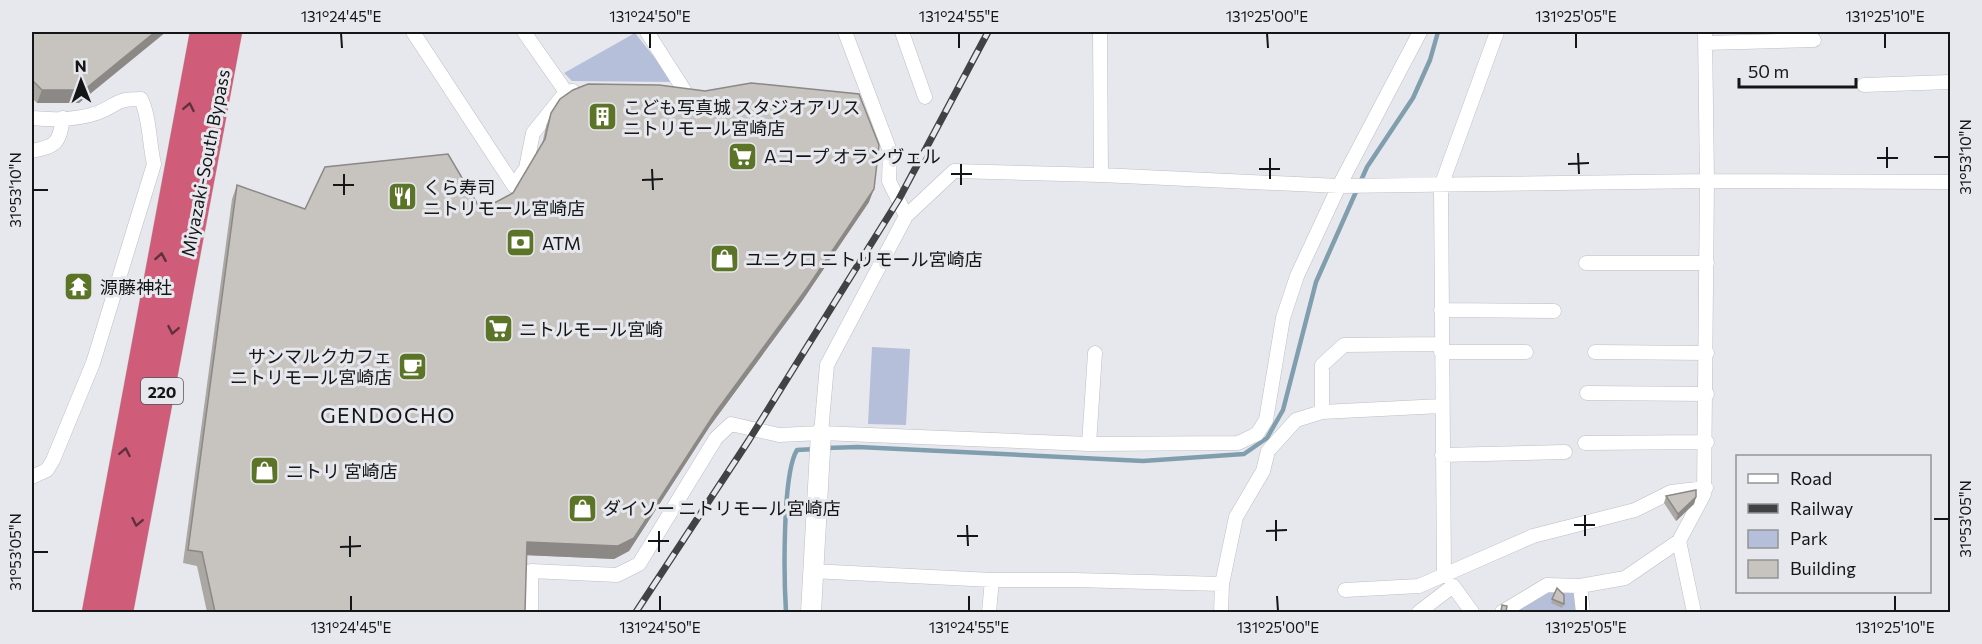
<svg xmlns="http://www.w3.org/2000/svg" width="1982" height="644" font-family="Commissioner,'Noto Sans JP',sans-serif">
<rect width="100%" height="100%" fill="#e7e8ed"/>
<path fill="#b5bfda" d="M635,33L674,82L572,81L564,73Z
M872,347L910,349L906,425L868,424Z
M1552,587H1573L1578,612H1498Z"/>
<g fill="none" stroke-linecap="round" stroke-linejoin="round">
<path stroke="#819eae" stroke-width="4.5" d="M826,448L858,447L1143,461L1244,454L1267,438L1283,410L1316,282L1367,167L1413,98L1430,60L1438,32
M786,612C784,580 782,474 797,450L815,449"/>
<defs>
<path id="street" d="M413,32L514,186L526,168L533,133L566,92
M524,32L566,92L573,91
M647,32L686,93L673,94
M845,32L890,151L889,181L906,216
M902,32L925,97
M1100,32L1101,175
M1706,43L1814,40
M1864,85L1950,82
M32,118C53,120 77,120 97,113C119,105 113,99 141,99C150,118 149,143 154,164L93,363L53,460L47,470L32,477
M32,151C56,146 59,144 63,118
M1586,263H1707
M1441,310L1554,311
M1441,352H1526
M1595,352L1707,353
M1587,393L1707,394
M1322,412V365L1344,345L1441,344
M821,433L827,365L906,216L954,171L1101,175L1339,186L1707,181L1950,182
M1585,443L1707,442
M1089,444L1095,353
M1442,455L1565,452
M1679,541L1694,612
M811,571L992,580H1075L1222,584
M1444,576L1441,186L1497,32
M1580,586L1583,612
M1345,590L1419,586L1533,536L1635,510L1671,492L1706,488
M531,612V571L617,575L639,564L716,438L731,424L779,435L821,433L1089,444L1238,443L1257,434L1266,420L1283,318L1297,276L1339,186L1420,32
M989,612L992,580
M1221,612L1222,584L1236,517L1263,471L1268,451L1296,420L1322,412L1441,406
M1419,612L1453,586L1472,612
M1502,612L1547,585L1580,586L1625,578L1679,541L1704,494L1707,181L1705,32"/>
<path id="secondary" d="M811,612L821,433"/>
<path id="highway" d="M95,612L203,32
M120,612L229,32"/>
</defs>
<use href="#street" stroke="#bcbec2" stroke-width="15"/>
<use href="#secondary" stroke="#bcbec2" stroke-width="21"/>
<use href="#highway" stroke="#c7c7c7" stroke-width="27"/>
<use href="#street" stroke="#fff" stroke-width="14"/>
<use href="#secondary" stroke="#fff" stroke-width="20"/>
<use href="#highway" stroke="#cf5c78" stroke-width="26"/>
<defs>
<path id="rail" d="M636,612L749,440L899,199L988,32"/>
</defs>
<use href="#rail" stroke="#414244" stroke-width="7"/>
<use href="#rail" stroke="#e7e8ed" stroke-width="4.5" stroke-dasharray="14" stroke-linecap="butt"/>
</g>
<path fill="#aba8a4" d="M32,32L79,103H37L32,98Z
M551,113L869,202L802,301L710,426L629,551L614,559L526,555L525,612H207L197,566L183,563L232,199L237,185L305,209L481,210L513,193L542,145L546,126Z
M1666,496L1696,497L1694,504L1676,521L1664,503Z
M1557,588L1564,604L1562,608L1551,603Z"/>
<path fill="#8b8886" d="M155,32H166L79,103H37L42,90Z
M874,189L869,202L802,301L710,426L629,551L614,559L522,555L527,542L715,413Z
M1696,497L1694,504L1676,521L1678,514Z"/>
<path fill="#c7c3bf" stroke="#8b8886" stroke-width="1.5" d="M32,32H155L84,90H42L32,80Z
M751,83L859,94L879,145L874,189L807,288L715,413L634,538L618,546L527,542L525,612H215L202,552L188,550L237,185L305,209L325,167L448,154L481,210L513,193L545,139L551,113L560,99L573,90L588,84L659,85L705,91Z
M1696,490V497L1678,514L1666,496Z
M1557,588L1564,595V604L1552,599Z
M1502,605L1507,606L1506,612L1501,611Z"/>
<defs><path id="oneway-chevron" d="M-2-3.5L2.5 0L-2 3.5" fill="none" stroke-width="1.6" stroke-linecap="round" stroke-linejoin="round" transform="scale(1.5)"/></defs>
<g stroke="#5f313d">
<use href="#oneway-chevron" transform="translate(189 107) rotate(-79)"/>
<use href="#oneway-chevron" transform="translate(161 257) rotate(-80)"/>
<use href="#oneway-chevron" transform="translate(173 330) rotate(101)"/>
<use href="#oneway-chevron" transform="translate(125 452) rotate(-79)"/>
<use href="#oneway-chevron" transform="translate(137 522) rotate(101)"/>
</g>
<path fill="none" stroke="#141516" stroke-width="2" d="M341,33L342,48M650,33V48M959,33V48M1267,33L1268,48M1576,33V48M1885,33V48M1887,147V168M1578,153L1579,174M1934,157H1949M1270,158V179M1877,158H1898M961,164V185M1568,164L1589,163M652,169L653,190M1259,169H1280M344,174V195M951,174H972M642,180L663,179M333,185H354M33,190H48M1585,515V536M1934,519H1949M1276,520V541M967,525L968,546M1574,525H1595M659,531V552M1266,531L1287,530M350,536V557M957,536H978M648,541H669M340,547L361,546M33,552H48M351,596V611M660,596V611M969,596V611M1277,596L1278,611M1586,596V611M1895,596V611"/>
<defs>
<symbol id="building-square" viewBox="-11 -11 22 22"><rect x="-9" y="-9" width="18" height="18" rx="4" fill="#5c7427" stroke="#e7e8ed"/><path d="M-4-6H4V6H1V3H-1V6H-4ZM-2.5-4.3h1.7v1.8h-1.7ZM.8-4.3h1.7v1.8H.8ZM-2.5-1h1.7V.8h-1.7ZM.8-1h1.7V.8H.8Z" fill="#fff"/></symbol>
<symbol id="supermarket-square" viewBox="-11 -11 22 22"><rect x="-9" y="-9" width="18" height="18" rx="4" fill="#5c7427" stroke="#e7e8ed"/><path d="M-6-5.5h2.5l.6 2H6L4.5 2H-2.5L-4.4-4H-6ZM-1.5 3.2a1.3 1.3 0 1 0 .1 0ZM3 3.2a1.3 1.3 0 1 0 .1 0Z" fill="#fff"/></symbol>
<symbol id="restaurant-square" viewBox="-11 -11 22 22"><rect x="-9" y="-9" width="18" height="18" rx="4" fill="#5c7427" stroke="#e7e8ed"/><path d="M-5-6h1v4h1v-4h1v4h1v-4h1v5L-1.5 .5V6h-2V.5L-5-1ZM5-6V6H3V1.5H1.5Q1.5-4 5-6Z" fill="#fff"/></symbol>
<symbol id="bank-square" viewBox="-11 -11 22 22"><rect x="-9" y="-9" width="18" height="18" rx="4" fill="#5c7427" stroke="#e7e8ed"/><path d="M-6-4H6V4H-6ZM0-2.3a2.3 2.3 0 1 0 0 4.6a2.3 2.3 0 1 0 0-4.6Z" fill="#fff"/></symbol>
<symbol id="shop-square" viewBox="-11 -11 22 22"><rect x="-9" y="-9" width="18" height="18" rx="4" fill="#5c7427" stroke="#e7e8ed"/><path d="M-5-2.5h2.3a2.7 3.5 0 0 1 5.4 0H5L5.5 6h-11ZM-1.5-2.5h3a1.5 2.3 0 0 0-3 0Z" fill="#fff"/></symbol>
<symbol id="temple-square" viewBox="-11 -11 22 22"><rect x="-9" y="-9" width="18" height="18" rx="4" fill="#5c7427" stroke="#e7e8ed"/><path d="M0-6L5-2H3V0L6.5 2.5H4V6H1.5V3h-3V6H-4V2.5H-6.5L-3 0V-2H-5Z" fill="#fff"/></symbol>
<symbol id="cafe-square" viewBox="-11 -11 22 22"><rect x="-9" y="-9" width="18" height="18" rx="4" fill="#5c7427" stroke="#e7e8ed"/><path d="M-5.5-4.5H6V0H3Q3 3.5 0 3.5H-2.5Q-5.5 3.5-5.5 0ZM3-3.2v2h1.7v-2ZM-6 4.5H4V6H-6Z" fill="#fff"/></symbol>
</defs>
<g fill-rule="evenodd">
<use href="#building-square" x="586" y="100" width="33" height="33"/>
<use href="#supermarket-square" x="726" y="140" width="33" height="33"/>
<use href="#restaurant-square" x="386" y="180" width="33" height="33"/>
<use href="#bank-square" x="504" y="226" width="33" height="33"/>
<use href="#shop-square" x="708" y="242" width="33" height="33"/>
<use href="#temple-square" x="62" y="270" width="33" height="33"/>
<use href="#supermarket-square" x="482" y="312" width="33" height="33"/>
<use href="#cafe-square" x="396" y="350" width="33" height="33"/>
<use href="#shop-square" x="248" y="454" width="33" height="33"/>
<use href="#shop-square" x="566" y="492" width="33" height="33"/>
</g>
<g text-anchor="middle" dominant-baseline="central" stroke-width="6" stroke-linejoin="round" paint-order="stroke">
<rect fill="#e7e8ed" stroke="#535456" stroke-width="1.5" x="141" y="378" width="42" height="26" rx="4.5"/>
<g font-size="16" font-weight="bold" fill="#141516">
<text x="162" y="391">220</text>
</g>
<g font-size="18" fill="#141516" stroke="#e7e8ed" text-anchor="start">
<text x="623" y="107">こども写真城 スタジオアリス<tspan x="623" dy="21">ニトリモール宮崎店</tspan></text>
<text x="764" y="156">Aコープ オランヴェル</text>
<text x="423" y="187">くら寿司<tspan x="423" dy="21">ニトリモール宮崎店</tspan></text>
<text x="542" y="243">ATM</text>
<text x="745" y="259">ユニクロ ニトリモール宮崎店</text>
<text x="100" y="287">源藤神社</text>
<text x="519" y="329">ニトルモール宮崎</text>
<text x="392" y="356" text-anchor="end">サンマルクカフェ<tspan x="392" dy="21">ニトリモール宮崎店</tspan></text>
<text x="286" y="471">ニトリ 宮崎店</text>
<text x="603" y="508">ダイソー ニトリモール宮崎店</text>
</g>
<g font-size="18" fill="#141516" stroke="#e7e8ed">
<text transform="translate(205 163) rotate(-79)">Miyazaki-South Bypass</text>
</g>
<g font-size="21" letter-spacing="1.5" fill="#141516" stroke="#e7e8ed">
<text x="388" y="414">GENDOCHO</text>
</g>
</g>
<rect width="1982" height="644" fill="none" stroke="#e7e8ed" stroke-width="66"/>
<rect x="1736" y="455" width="195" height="138" fill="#e7e8ed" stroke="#939497" stroke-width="1.5"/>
<rect x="1748" y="474" width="30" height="9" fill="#ffffff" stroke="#939497" stroke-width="1.5"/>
<text x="1790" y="485" font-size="18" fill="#141516">Road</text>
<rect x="1748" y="504" width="30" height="9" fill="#414244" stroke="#939497" stroke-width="1.5"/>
<text x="1790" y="515" font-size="18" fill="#141516">Railway</text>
<rect x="1748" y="530" width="30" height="18" fill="#b5bfda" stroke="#939497" stroke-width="1.5"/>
<text x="1790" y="545" font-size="18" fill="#141516">Park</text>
<rect x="1748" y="560" width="30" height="18" fill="#c7c3bf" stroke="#939497" stroke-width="1.5"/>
<text x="1790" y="575" font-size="18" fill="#141516">Building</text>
<g transform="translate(81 81) rotate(359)" stroke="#e7e8ed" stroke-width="4.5" paint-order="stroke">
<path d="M0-4.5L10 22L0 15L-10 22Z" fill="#141516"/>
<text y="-9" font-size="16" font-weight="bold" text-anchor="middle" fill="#141516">N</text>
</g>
<path d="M1739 78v9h117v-9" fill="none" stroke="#141516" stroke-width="3"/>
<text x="1748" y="78" font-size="18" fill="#141516" stroke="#e7e8ed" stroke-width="4.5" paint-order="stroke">50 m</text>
<rect x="33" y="33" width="1916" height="578" fill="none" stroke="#141516" stroke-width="2"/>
<g font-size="15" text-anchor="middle" fill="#141516">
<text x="341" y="22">131°24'45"E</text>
<text x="650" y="22">131°24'50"E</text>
<text x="959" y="22">131°24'55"E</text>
<text x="1267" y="22">131°25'00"E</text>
<text x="1576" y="22">131°25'05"E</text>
<text x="1885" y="22">131°25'10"E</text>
<text transform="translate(1966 157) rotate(-90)" y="5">31°53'10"N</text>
<text transform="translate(16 190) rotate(-90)" y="5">31°53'10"N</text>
<text transform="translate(1966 519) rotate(-90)" y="5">31°53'05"N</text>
<text transform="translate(16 552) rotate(-90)" y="5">31°53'05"N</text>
<text x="351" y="633">131°24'45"E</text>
<text x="660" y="633">131°24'50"E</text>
<text x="969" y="633">131°24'55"E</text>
<text x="1278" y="633">131°25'00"E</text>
<text x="1586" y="633">131°25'05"E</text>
<text x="1895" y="633">131°25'10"E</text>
</g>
</svg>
